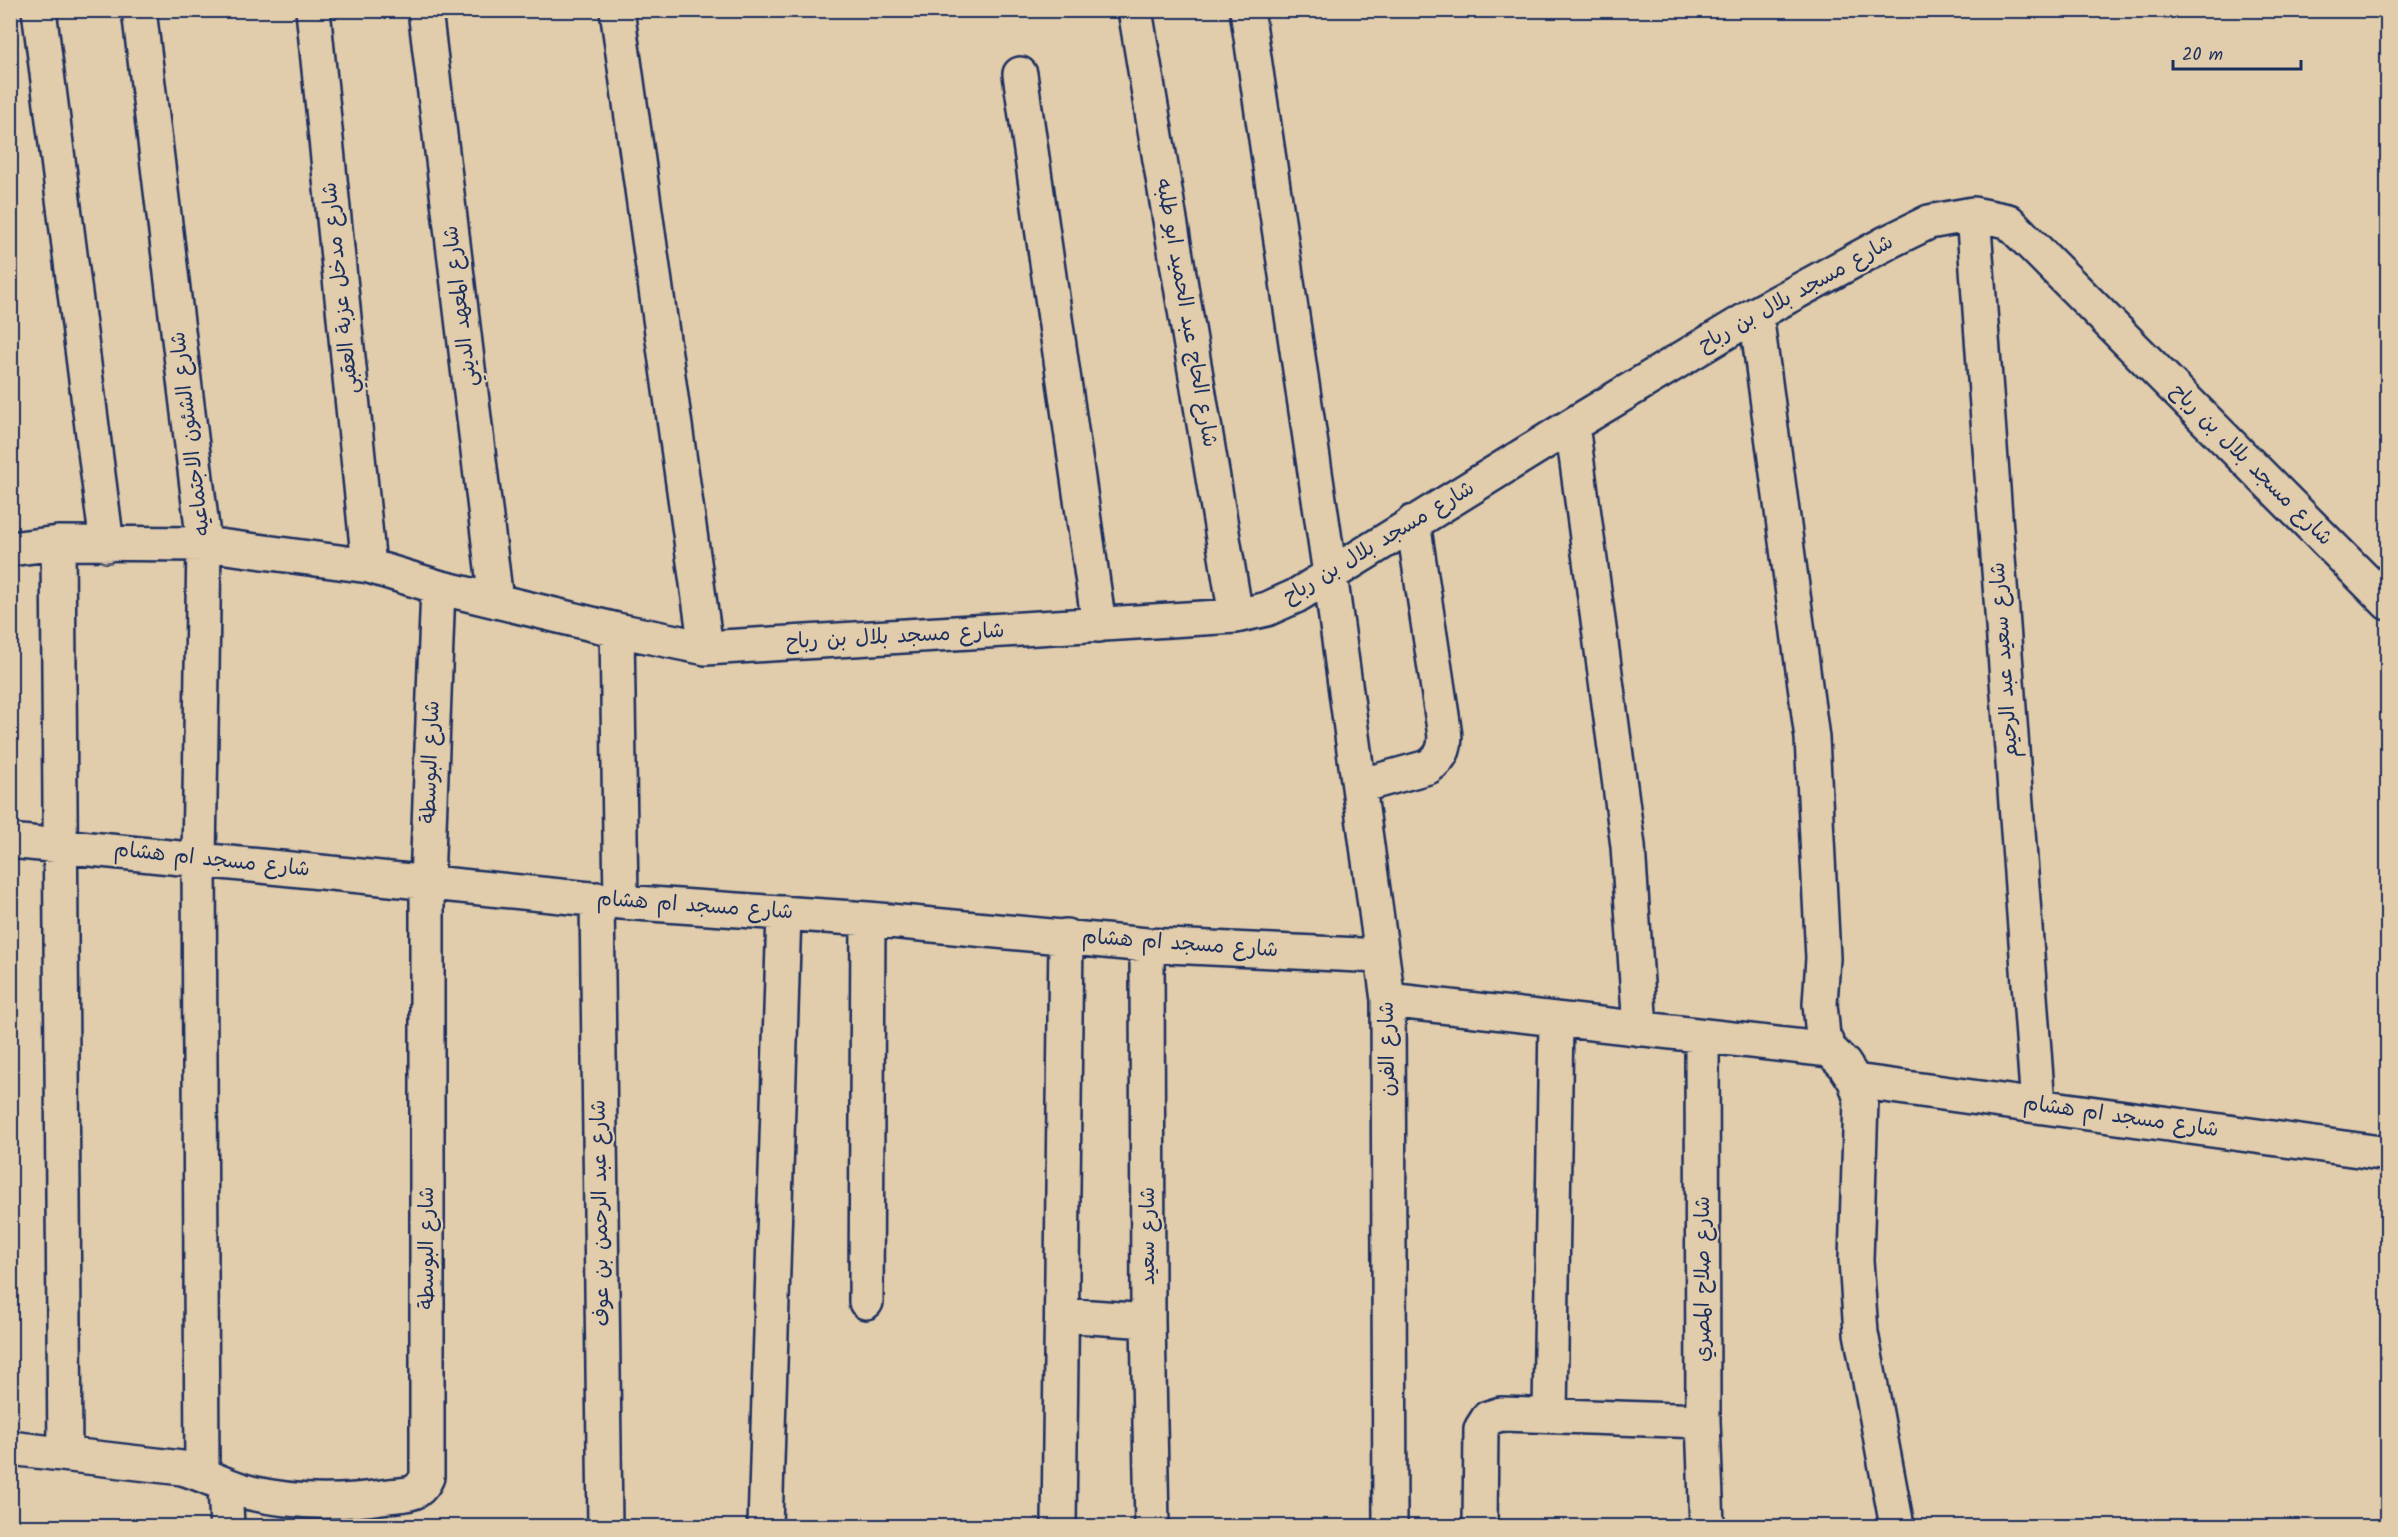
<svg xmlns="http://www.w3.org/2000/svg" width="2398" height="1537" font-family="Kalam,'Playpen Sans Arabic',sans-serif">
<rect width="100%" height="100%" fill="#e1ccab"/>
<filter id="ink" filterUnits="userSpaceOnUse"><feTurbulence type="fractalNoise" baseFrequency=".0167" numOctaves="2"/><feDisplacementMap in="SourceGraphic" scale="12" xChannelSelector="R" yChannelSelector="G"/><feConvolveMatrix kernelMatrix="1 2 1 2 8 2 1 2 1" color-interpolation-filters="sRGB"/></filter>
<g filter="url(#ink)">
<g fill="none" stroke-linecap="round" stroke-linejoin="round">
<defs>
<path id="street" d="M39,10L107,545
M139,10L204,544L199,859L202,1474
M313,10L369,566
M425,10L496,601
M617,10L706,648
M1135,10L1236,616
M1247,10L1330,574L1388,1000L1390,1526
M1020,74L1099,625
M1973,214L2038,1106
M1756,314L1812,738L1823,958L1820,1004L1823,1036L1830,1050L1844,1064L1855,1081L1861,1100L1856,1260L1861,1333L1897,1526
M1572,425L1628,846L1640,1029
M58,543L65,1454
M10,549L58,543L204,544L369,566L438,587L617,630L706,648L1236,616L1267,609L1296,596L1572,425L1756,314L1888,242L1929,222L1973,214L2008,221L2388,603
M617,630L621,902
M1359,786L1428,767C1442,758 1447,746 1444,729L1413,522
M10,841L621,902L868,919L1147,945L1381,956
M597,899L605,1526
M1147,945L1148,1321L1152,1526
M1388,1000L1830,1050
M1702,1036L1703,1421L1707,1526
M1855,1081L2388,1154
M866,1302L868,919
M1062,1315L1148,1321
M1550,1415L1556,1019
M10,1448L182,1468C206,1475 227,1487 251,1493C297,1504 343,1503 389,1496C397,1495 409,1495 416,1491C422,1487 424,1483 427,1477V882L438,587
M225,1486L227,1526
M765,1526L784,913
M1059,1526L1066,936
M1480,1526L1481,1429L1488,1418L1501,1414L1703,1421"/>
</defs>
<use href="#street" stroke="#1b2f5e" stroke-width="38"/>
<use href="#street" stroke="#e1ccab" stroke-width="33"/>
</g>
</g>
<g text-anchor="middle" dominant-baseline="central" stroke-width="4.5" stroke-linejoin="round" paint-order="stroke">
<g font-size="21" fill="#1b2f5e" stroke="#e1ccab">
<text transform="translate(341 288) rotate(-96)">شارع مدخل عزبة العقبي</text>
<text transform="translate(1796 294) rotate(-29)">شارع مسجد بلال بن رباح</text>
<text transform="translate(461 306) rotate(-97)">شارع المعهد الديني</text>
<text transform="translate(1186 313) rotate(80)">شارع الحاج عبد الحميد ابو طلبه</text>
<text transform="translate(191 434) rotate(-97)">شارع الشئون الاجتماعيه</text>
<text transform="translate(2251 465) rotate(45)">شارع مسجد بلال بن رباح</text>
<text transform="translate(1379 543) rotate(-31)">شارع مسجد بلال بن رباح</text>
<text transform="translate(895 637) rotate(-3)">شارع مسجد بلال بن رباح</text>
<text transform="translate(2005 660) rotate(-94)">شارع سعيد عبد الرحيم</text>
<text transform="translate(431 762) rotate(-88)">شارع البوسطة</text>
<text transform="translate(212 860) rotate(6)">شارع مسجد ام هشام</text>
<text transform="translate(695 906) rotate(4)">شارع مسجد ام هشام</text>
<text transform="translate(1180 944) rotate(4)">شارع مسجد ام هشام</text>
<text transform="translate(1388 1049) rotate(-91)">شارع الفرن</text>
<text transform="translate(2121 1117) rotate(8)">شارع مسجد ام هشام</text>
<text transform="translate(601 1213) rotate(-91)">شارع عبد الرحمن بن عوف</text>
<text transform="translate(1148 1236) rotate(-90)">شارع سعيد</text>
<text transform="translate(427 1248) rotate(-90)">شارع البوسطة</text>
<text transform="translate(1703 1279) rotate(-90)">شارع صلاح المصري</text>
</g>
</g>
<rect width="2398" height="1537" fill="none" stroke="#e1ccab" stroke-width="36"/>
<rect x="18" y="18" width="2362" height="1501" fill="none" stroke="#1b2f5e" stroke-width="2" filter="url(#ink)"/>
<path d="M2173 60v9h128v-9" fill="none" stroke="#1b2f5e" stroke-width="3"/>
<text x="2182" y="60" font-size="18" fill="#1b2f5e" stroke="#e1ccab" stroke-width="4.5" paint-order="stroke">20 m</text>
</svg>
